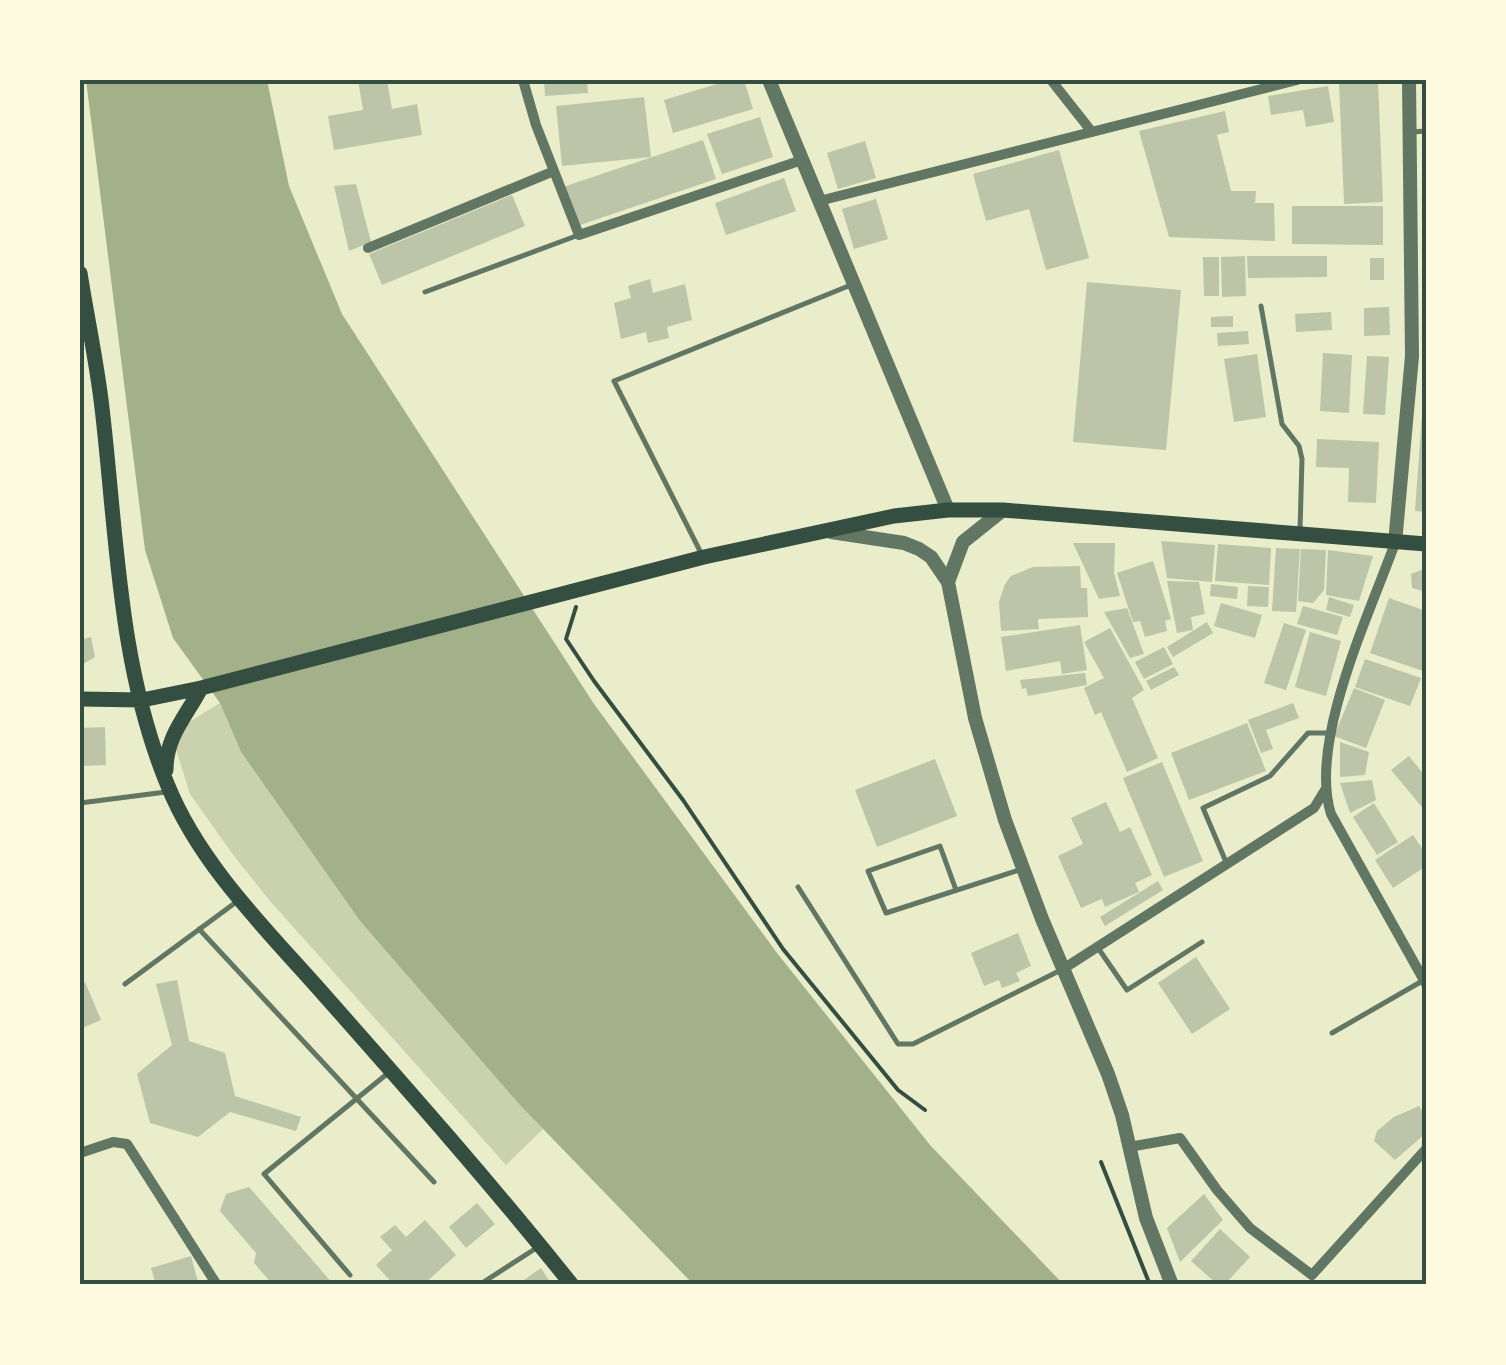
<svg xmlns="http://www.w3.org/2000/svg" width="1506" height="1365" font-family="'Archivo Narrow',sans-serif">
<rect width="100%" height="100%" fill="#e9edc9"/>
<path fill="#cad2ad" d="M220,703L241,752L360,921L543,1129L506,1165L270,901L234,856L190,794L171,733Z"/>
<path fill="#a3b18a" d="M86,80H267L289,186L342,314L594,704L777,953L930,1145L1064,1285H694L520,1105L360,921L241,752L220,703L173,638L145,550Z"/>
<path fill="#bcc5a7" d="M358,80H387L392,109L417,104L422,135L334,150L328,116L363,110Z
M544,80H587L588,93L545,96Z
M730,80H744L753,109L673,133L664,100Z
M1378,81L1383,202L1344,204L1339,82Z
M1328,86L1334,122L1306,127L1303,110L1271,115L1268,96Z
M644,97L651,157L562,166L556,106Z
M1225,111L1229,132L1217,135L1231,191H1256L1255,203H1274L1275,241L1169,237L1139,131Z
M760,117L773,157L722,174L707,134Z
M703,140L716,179L577,226L563,187Z
M865,141L876,178L838,189L827,153Z
M1059,150L1089,258L1046,270L1029,209L986,221L973,174Z
M784,178L796,211L726,235L715,203Z
M356,184L371,242L349,251L334,186Z
M512,195L525,226L382,285L369,254Z
M876,199L888,239L854,249L842,209Z
M1292,206H1383V245L1292,244Z
M1245,256L1246,296L1222,297L1221,257Z
M1247,256H1327V277L1248,278Z
M1203,257H1219V296H1204Z
M1370,258H1384V280H1370Z
M650,279L653,293L685,284L692,320L667,327L669,338L648,343L646,332L621,339L614,303L631,298L628,286Z
M1087,282L1181,290L1166,450L1073,442Z
M1389,307L1390,335L1364,336V308Z
M1331,312L1332,330L1296,332L1295,314Z
M1233,316V327H1211V317Z
M1248,331L1249,344L1218,346L1217,333Z
M1323,353L1352,355L1349,413L1320,411Z
M1257,354L1266,417L1234,422L1224,359Z
M1367,356L1389,357L1385,415L1363,414Z
M1423,400H1426V512L1415,511Z
M1317,439L1379,442L1376,503L1348,502L1349,468L1316,467Z
M1161,541L1215,545L1212,582L1167,578Z
M1073,543H1115L1114,573L1120,596L1099,599Z
M1218,544L1271,548L1269,585L1215,581Z
M1276,548L1300,549L1296,612L1272,611Z
M1301,549L1326,550L1324,590L1313,603L1298,601Z
M1328,550L1373,556L1359,601L1326,595Z
M1153,561L1171,619L1165,621L1167,631L1145,637L1140,621L1133,622L1117,573Z
M1080,566L1081,588H1087L1088,617L1038,619L1039,629L1001,631L999,602L1005,584L1011,576L1033,567Z
M1426,568V592L1412,588L1411,574Z
M1167,581L1199,582L1205,614L1191,617L1193,630L1177,633Z
M1211,584L1238,587L1237,599L1210,596Z
M1248,586L1269,587L1268,607L1247,606Z
M1329,597L1354,605L1350,617L1326,610Z
M1389,598L1426,611V672L1370,653Z
M1221,603L1262,615L1255,638L1214,626Z
M1303,606L1343,617L1337,635L1297,624Z
M1127,608L1144,654L1130,658L1104,612Z
M1207,622L1213,633L1173,657L1167,647Z
M1284,623L1306,630L1286,690L1264,683Z
M1080,625L1087,670L1062,674L1060,661L1006,671L1001,637Z
M1110,628L1144,690L1132,698L1158,758L1127,772L1101,712L1095,715L1084,688L1104,678L1084,642Z
M1310,632L1341,641L1326,696L1295,687Z
M91,637L95,657L80,666V640Z
M1164,647L1173,664L1144,679L1135,662Z
M1365,659L1421,678L1410,706L1355,687Z
M1174,667L1179,675L1151,690L1146,681Z
M1085,673L1087,685L1028,696L1026,688L1022,689L1020,680Z
M1354,688L1385,700L1366,748L1334,736Z
M1293,703L1299,718L1266,730L1273,749L1261,753L1248,720Z
M1247,723L1266,771L1189,800L1171,753Z
M105,727L106,765L80,766V728Z
M1340,742L1369,752L1365,775L1340,777Z
M1409,756L1426,777V812L1391,770Z
M935,759L957,816L877,847L855,790Z
M1162,762L1203,861L1164,877L1123,778Z
M1372,780L1376,800L1350,813L1340,783Z
M1106,802L1120,832L1130,827L1152,875L1135,883L1139,892L1105,907L1102,899L1081,908L1058,856L1083,844L1071,818Z
M1374,803L1398,842L1377,855L1353,817Z
M1413,835L1426,854V866L1393,888L1375,860Z
M1158,881L1163,890L1105,926L1100,917Z
M1018,933L1031,966L1016,973L1020,981L1002,988L999,980L984,986L971,953Z
M1196,957L1230,1009L1192,1034L1158,983Z
M177,980L189,1041L225,1053L235,1096L301,1117L296,1131L230,1112L198,1137L150,1123L137,1074L172,1045L156,984Z
M85,982L101,1020L80,1029V984Z
M1419,1106L1426,1117V1133L1395,1160L1374,1141L1377,1131L1394,1117Z
M249,1187L334,1285H273L254,1263L256,1253L220,1211L226,1194Z
M1204,1194L1223,1220L1180,1262L1167,1228Z
M477,1203L495,1224L466,1248L449,1227Z
M425,1220L456,1255L423,1285H394L376,1265L392,1250L380,1237L395,1225L406,1237Z
M1220,1229L1250,1257L1224,1285H1218L1191,1261Z
M191,1256L198,1282L156,1285L151,1268Z
M541,1268L552,1285H517Z"/>
<g fill="none" stroke-linecap="round" stroke-linejoin="round">
<path stroke="#344e41" stroke-width="4" d="M576,607L566,639L594,681L683,800L783,949L898,1090L925,1110
M1101,1162L1150,1285"/>
<path stroke="#617663" stroke-width="5" d="M1412,132L1426,131
M425,292L576,236
M1261,306L1282,424L1299,446L1302,459L1300,530
M701,553L614,381L851,285
M80,803L166,792
M1226,862L1203,808L1270,776L1308,733H1330
M798,887L898,1044H913L1061,970
M956,890L940,846L868,871L886,913L1019,870
M199,929L434,1182
M1098,948L1127,990L1202,942
M125,984L239,900
M1332,1033L1424,980
M350,1275L264,1174L387,1074
M479,1285L538,1247"/>
<path stroke="#617663" stroke-width="10" d="M523,80L536,125L579,235L802,160
M1051,80L1092,132
M819,201L1297,80
M368,248L554,171
M1395,543C1370,613 1308,742 1331,814L1426,984
M1063,969L1314,808L1325,790
M1129,1147L1180,1138L1217,1190L1250,1228L1312,1275L1426,1149
M80,1153L113,1142L127,1144L217,1285"/>
<path stroke="#617663" stroke-width="14" d="M769,80L948,510
M831,532L904,543L919,549L931,557L948,582L975,718L1005,820L1042,919L1108,1074L1122,1115L1146,1218L1172,1285
M1395,543L1412,356L1409,80
M948,582L963,542L1003,510"/>
<path stroke="#344e41" stroke-width="15" d="M80,273C87,318 97,363 102,408C117,535 118,666 168,786C201,867 270,933 326,997C410,1092 493,1186 572,1285
M80,699L142,700L201,688L704,557L894,516L948,510H1003L1426,544
M166,770C166,736 186,717 201,688"/>
</g>
<rect width="1506" height="1365" fill="none" stroke="#fefae0" stroke-width="165"/>
<rect x="82" y="82" width="1342" height="1200" fill="none" stroke="#344e41" stroke-width="4"/>
</svg>
